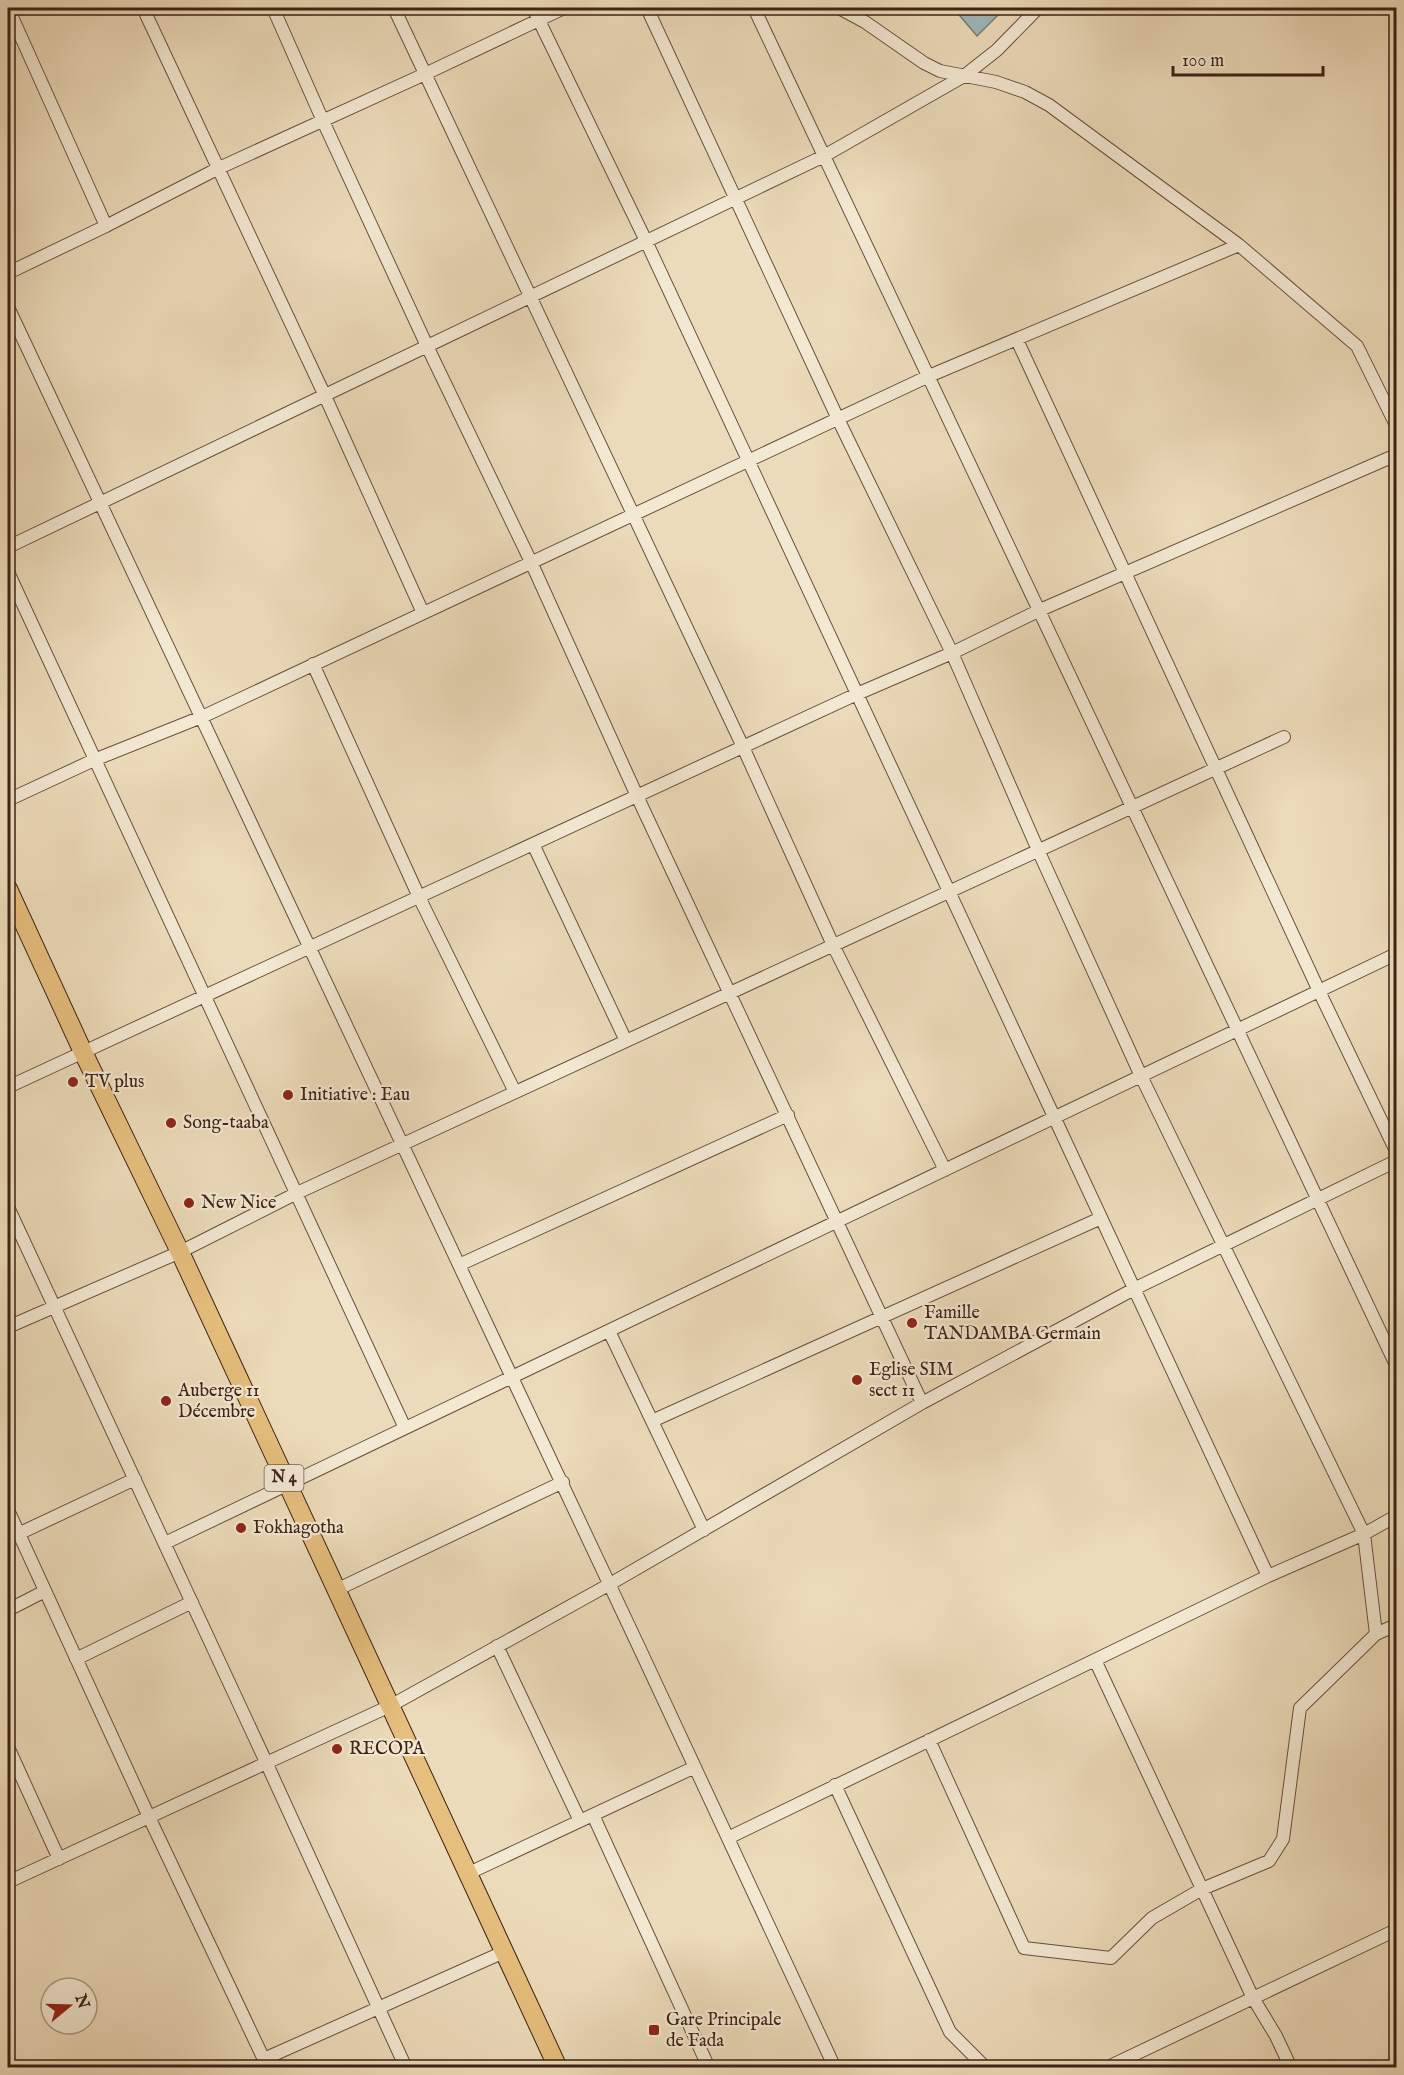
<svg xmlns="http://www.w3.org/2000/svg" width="1404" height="2075" font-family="'IM FELL English',serif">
<rect width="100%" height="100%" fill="#ecdbba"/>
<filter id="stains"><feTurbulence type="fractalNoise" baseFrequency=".00333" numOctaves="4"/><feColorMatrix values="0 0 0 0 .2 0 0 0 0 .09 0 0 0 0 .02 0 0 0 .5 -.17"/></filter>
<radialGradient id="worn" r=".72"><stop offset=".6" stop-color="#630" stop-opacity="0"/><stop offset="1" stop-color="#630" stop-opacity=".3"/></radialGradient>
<path fill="#9eb8bb" stroke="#777c79" stroke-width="1.5" d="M955,8H1005L977,36L960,16Z"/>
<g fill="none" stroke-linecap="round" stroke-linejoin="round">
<defs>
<path id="minor" d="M8,8L106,226
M143,8L325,396L423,613
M273,8L323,121L427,346L531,562L637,796L922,1403
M394,8L743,747L833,945L945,1170
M533,8L646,241L1268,1576
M647,8L838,419L952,653L1038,850L1141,1076L1364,1534L1376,1634L1300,1708L1283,1839L1269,1861L1202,1889L1152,1918L1111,1958L1024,1948L929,1740
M754,8L1396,1365
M839,8L865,22L924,63L940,71L996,82L1025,92L1049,105L1239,245L1357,346L1396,425
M8,273L106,226L219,168L425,74L564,8
M8,307C288,891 561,1480 835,2068
M1017,340L1319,991L1396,1151
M8,547L824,156L964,76L997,50L1038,8
M8,572L405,1428
M313,664L419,897L515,1092
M8,800L94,760L204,716L929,376L1239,245
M533,844L626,1041
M8,1087L857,694L952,653L1040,610L1396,455
M8,1207L266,1762L406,2068
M461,1264L788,1115
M8,1327L180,1252L297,1193L1284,737
M609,1331L704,1530
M652,1421L1101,1218
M8,1510L149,1817L268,2068
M18,1534L135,1479
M165,1543L1396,954
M336,1590L563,1482
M8,1610L45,1591
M1376,1634L1396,1625
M497,1646L580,1821
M76,1659L192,1602
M1095,1660L1253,1998L1276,2036L1291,2068
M8,1747L59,1859
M835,1785L950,2032L986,2068
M593,1815L709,2068
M728,1838L1268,1576L1364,1534L1396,1516
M469,1873L695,1767
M8,1882L390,1706L610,1584L922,1403L1134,1289L1396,1161
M264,2059L506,1951
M1106,2068L1396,1930"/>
<path id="highway" d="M8,889L83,1052L180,1252L558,2068"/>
</defs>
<use href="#minor" stroke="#69503e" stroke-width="14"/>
<use href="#highway" stroke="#3d2215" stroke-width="20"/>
<use href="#minor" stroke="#f3e8d2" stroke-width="12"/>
<use href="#highway" stroke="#e6be7d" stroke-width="18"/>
</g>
<g fill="#8f2418" stroke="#f3e8d2" stroke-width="2">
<circle cx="73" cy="1082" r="6"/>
<circle cx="288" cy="1095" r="6"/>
<circle cx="171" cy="1123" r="6"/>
<circle cx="189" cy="1203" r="6"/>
<circle cx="912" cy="1323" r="6"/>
<circle cx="857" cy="1380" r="6"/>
<circle cx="166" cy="1401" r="6"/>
<circle cx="241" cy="1528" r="6"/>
<circle cx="337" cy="1749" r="6"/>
<rect x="648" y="2024" width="12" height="12" rx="3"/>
</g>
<g text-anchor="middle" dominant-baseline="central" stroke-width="4.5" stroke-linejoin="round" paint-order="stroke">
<rect fill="#f3e8d2" stroke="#745d4e" stroke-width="1.5" x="264.5" y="1465" width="39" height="26" rx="4.5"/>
<g font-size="16" font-weight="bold" fill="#3d2215">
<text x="284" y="1478">N 4</text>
</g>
<g font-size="18" fill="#3d2215" stroke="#f3e8d2" text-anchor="start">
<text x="85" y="1082">TV plus</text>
<text x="300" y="1095">Initiative : Eau</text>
<text x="183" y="1123">Song-taaba</text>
<text x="201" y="1203">New Nice</text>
<text x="924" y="1313">Famille<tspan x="924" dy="21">TANDAMBA Germain</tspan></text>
<text x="869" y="1370">Eglise SIM<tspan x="869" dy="21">sect 11</tspan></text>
<text x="178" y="1391">Auberge 11<tspan x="178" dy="21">Décembre</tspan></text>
<text x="253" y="1528">Fokhagotha</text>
<text x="349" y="1749">RECOPA</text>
<text x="666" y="2020">Gare Principale<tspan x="666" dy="21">de Fada</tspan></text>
</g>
</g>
<rect width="1404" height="2075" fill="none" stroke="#ecdbba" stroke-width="30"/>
<rect x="9" y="9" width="1386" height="2057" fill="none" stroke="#3d2215" stroke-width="3"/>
<rect x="15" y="15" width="1374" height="2045" fill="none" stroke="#3d2215" stroke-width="1.5"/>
<g transform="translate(69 2006) rotate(71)"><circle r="28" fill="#f3e8d2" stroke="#aa9986" stroke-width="1.5"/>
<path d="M0-4.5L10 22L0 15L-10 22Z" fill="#8f2418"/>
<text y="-9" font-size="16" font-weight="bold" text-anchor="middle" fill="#3d2215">N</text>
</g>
<path d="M1173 66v9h150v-9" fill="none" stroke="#3d2215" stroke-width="3"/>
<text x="1182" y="66" font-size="18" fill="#3d2215" stroke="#f3e8d2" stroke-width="4.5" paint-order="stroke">100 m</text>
<rect width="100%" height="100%" filter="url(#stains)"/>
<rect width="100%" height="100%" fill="url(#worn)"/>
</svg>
